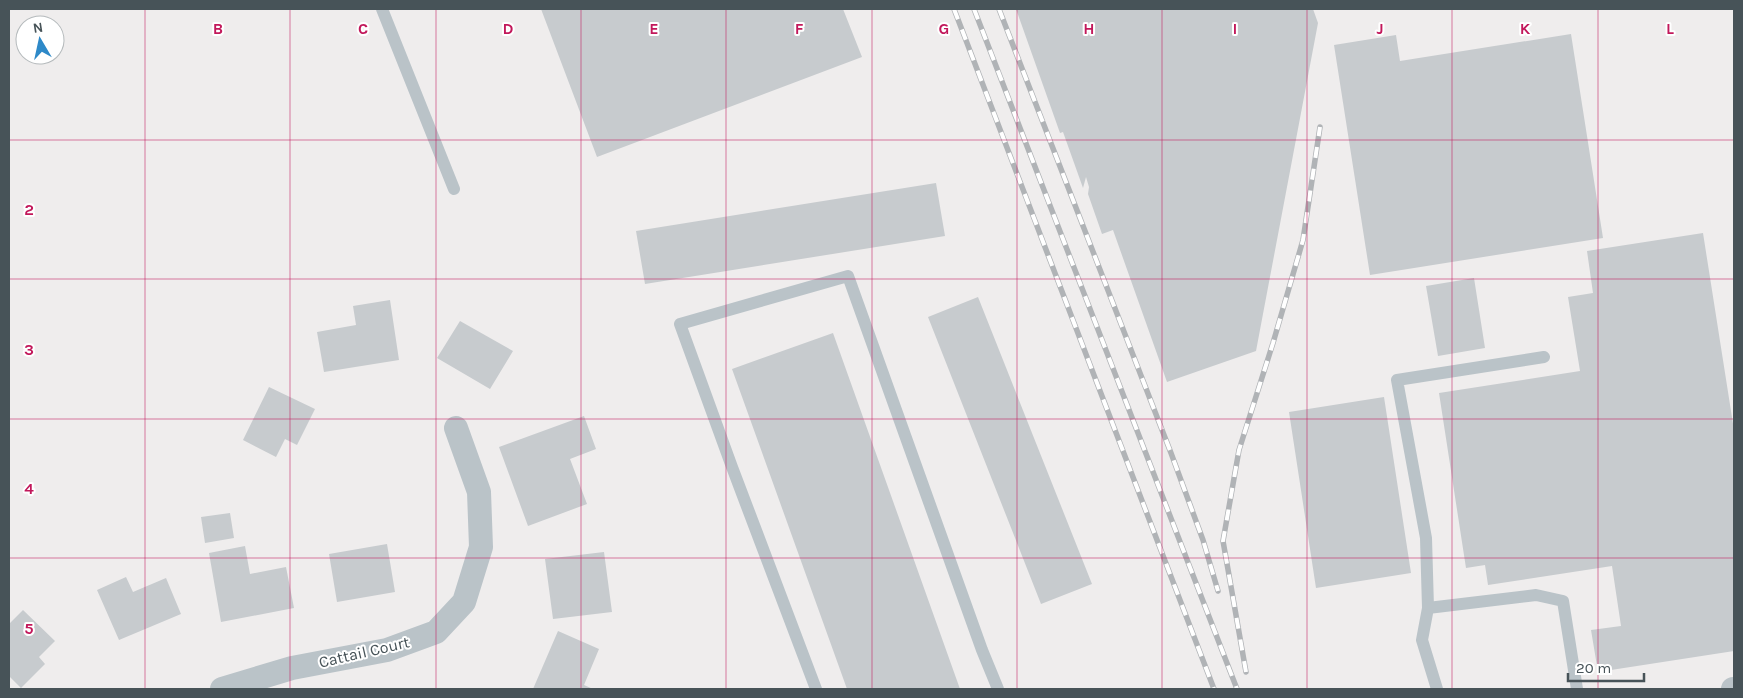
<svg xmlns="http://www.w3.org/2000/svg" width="1743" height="698" font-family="Karla,sans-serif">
<rect width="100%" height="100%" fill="#efeded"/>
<path fill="#c7cbce" d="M541,9H843L862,57L597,157Z
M1016,9H1313L1318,23L1256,351L1167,382L1113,230L1102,234L1088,194L1089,187L1086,177L1083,188L1063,132L1060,133Z
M1571,34L1603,238L1370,275L1334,45L1396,35L1400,61Z
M936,183L945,236L645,284L636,231Z
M1703,233L1734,430V651L1598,672L1591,630L1621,626L1612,566L1488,585L1485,565L1466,568L1439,393L1580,371L1568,297L1593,293L1587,251Z
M1474,278L1485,348L1438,356L1426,286Z
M978,297L1092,584L1041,604L928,317Z
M390,300L399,360L324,372L317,332L356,325L353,306Z
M460,321L513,351L490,389L437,358Z
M833,333L960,689H847L732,369Z
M269,387L315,409L297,445L285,439L276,457L243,440Z
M1384,397L1411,573L1316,588L1289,412Z
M584,416L596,449L570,459L587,504L528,526L499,447Z
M230,513L234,538L205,543L201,517Z
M387,544L395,592L337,602L329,554Z
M245,546L250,574L286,567L294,608L221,622L209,553Z
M604,552L612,612L553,619L545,559Z
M126,577L133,592L166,578L181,614L119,640L97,590Z
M23,610L55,641L39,657L45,664L21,688L9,676V624Z
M558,631L599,649L584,685L593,689H533Z"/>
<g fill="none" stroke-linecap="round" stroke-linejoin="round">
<path stroke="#bac3c8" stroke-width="12" d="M382,9L454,189
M1428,608L1426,538L1397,380L1544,357
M816,689L732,467L680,324L848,276L982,650L998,689
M1437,689L1422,640L1428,608L1536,595L1563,601L1577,689"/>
<path stroke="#bac3c8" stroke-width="24" d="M222,689L292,668L387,650L436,632L464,602L481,547L479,492L456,428
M1733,689H1734"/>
<defs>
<path id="rail" d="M954,9L1214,689
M974,9L1237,689
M999,9L1171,453L1203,540L1218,591
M1246,672L1223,541L1239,450L1273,343L1303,240L1320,127"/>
</defs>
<use href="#rail" stroke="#b0b3b6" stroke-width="5.5"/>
<use href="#rail" stroke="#fff" stroke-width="4" stroke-dasharray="11" stroke-linecap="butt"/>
</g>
<path fill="none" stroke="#c2185b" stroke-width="1" stroke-opacity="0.55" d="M145,9V689M290,9V689M436,9V689M581,9V689M726,9V689M872,9V689M1017,9V689M1162,9V689M1307,9V689M1452,9V689M1598,9V689M9,140H1734M9,279H1734M9,419H1734M9,558H1734"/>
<g text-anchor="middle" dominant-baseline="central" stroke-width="4" stroke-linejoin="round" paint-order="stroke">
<g font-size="16" fill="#475358" stroke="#fff">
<text transform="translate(364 652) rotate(-13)">Cattail Court</text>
</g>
</g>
<g font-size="16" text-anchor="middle" font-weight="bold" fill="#c2185b" stroke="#fff" stroke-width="4" stroke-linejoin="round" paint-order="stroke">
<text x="218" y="34">B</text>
<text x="363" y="34">C</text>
<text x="508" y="34">D</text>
<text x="654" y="34">E</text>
<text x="799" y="34">F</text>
<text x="944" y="34">G</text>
<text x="1089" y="34">H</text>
<text x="1235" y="34">I</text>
<text x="1380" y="34">J</text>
<text x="1525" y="34">K</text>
<text x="1670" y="34">L</text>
<text x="29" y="215">2</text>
<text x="29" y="355">3</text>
<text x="29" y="494">4</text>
<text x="29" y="634">5</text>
</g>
<rect width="1743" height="698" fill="none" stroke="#475358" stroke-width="20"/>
<g transform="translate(40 40) rotate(351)"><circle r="24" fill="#ffffff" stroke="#b5babc"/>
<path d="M0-4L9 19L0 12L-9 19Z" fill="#2e89c8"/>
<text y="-8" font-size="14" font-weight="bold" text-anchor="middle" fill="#475358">N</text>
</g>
<path d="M1568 673v8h76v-8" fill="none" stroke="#475358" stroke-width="2.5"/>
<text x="1576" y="673" font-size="15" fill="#475358" stroke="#ffffff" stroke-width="4" paint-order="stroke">20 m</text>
</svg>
